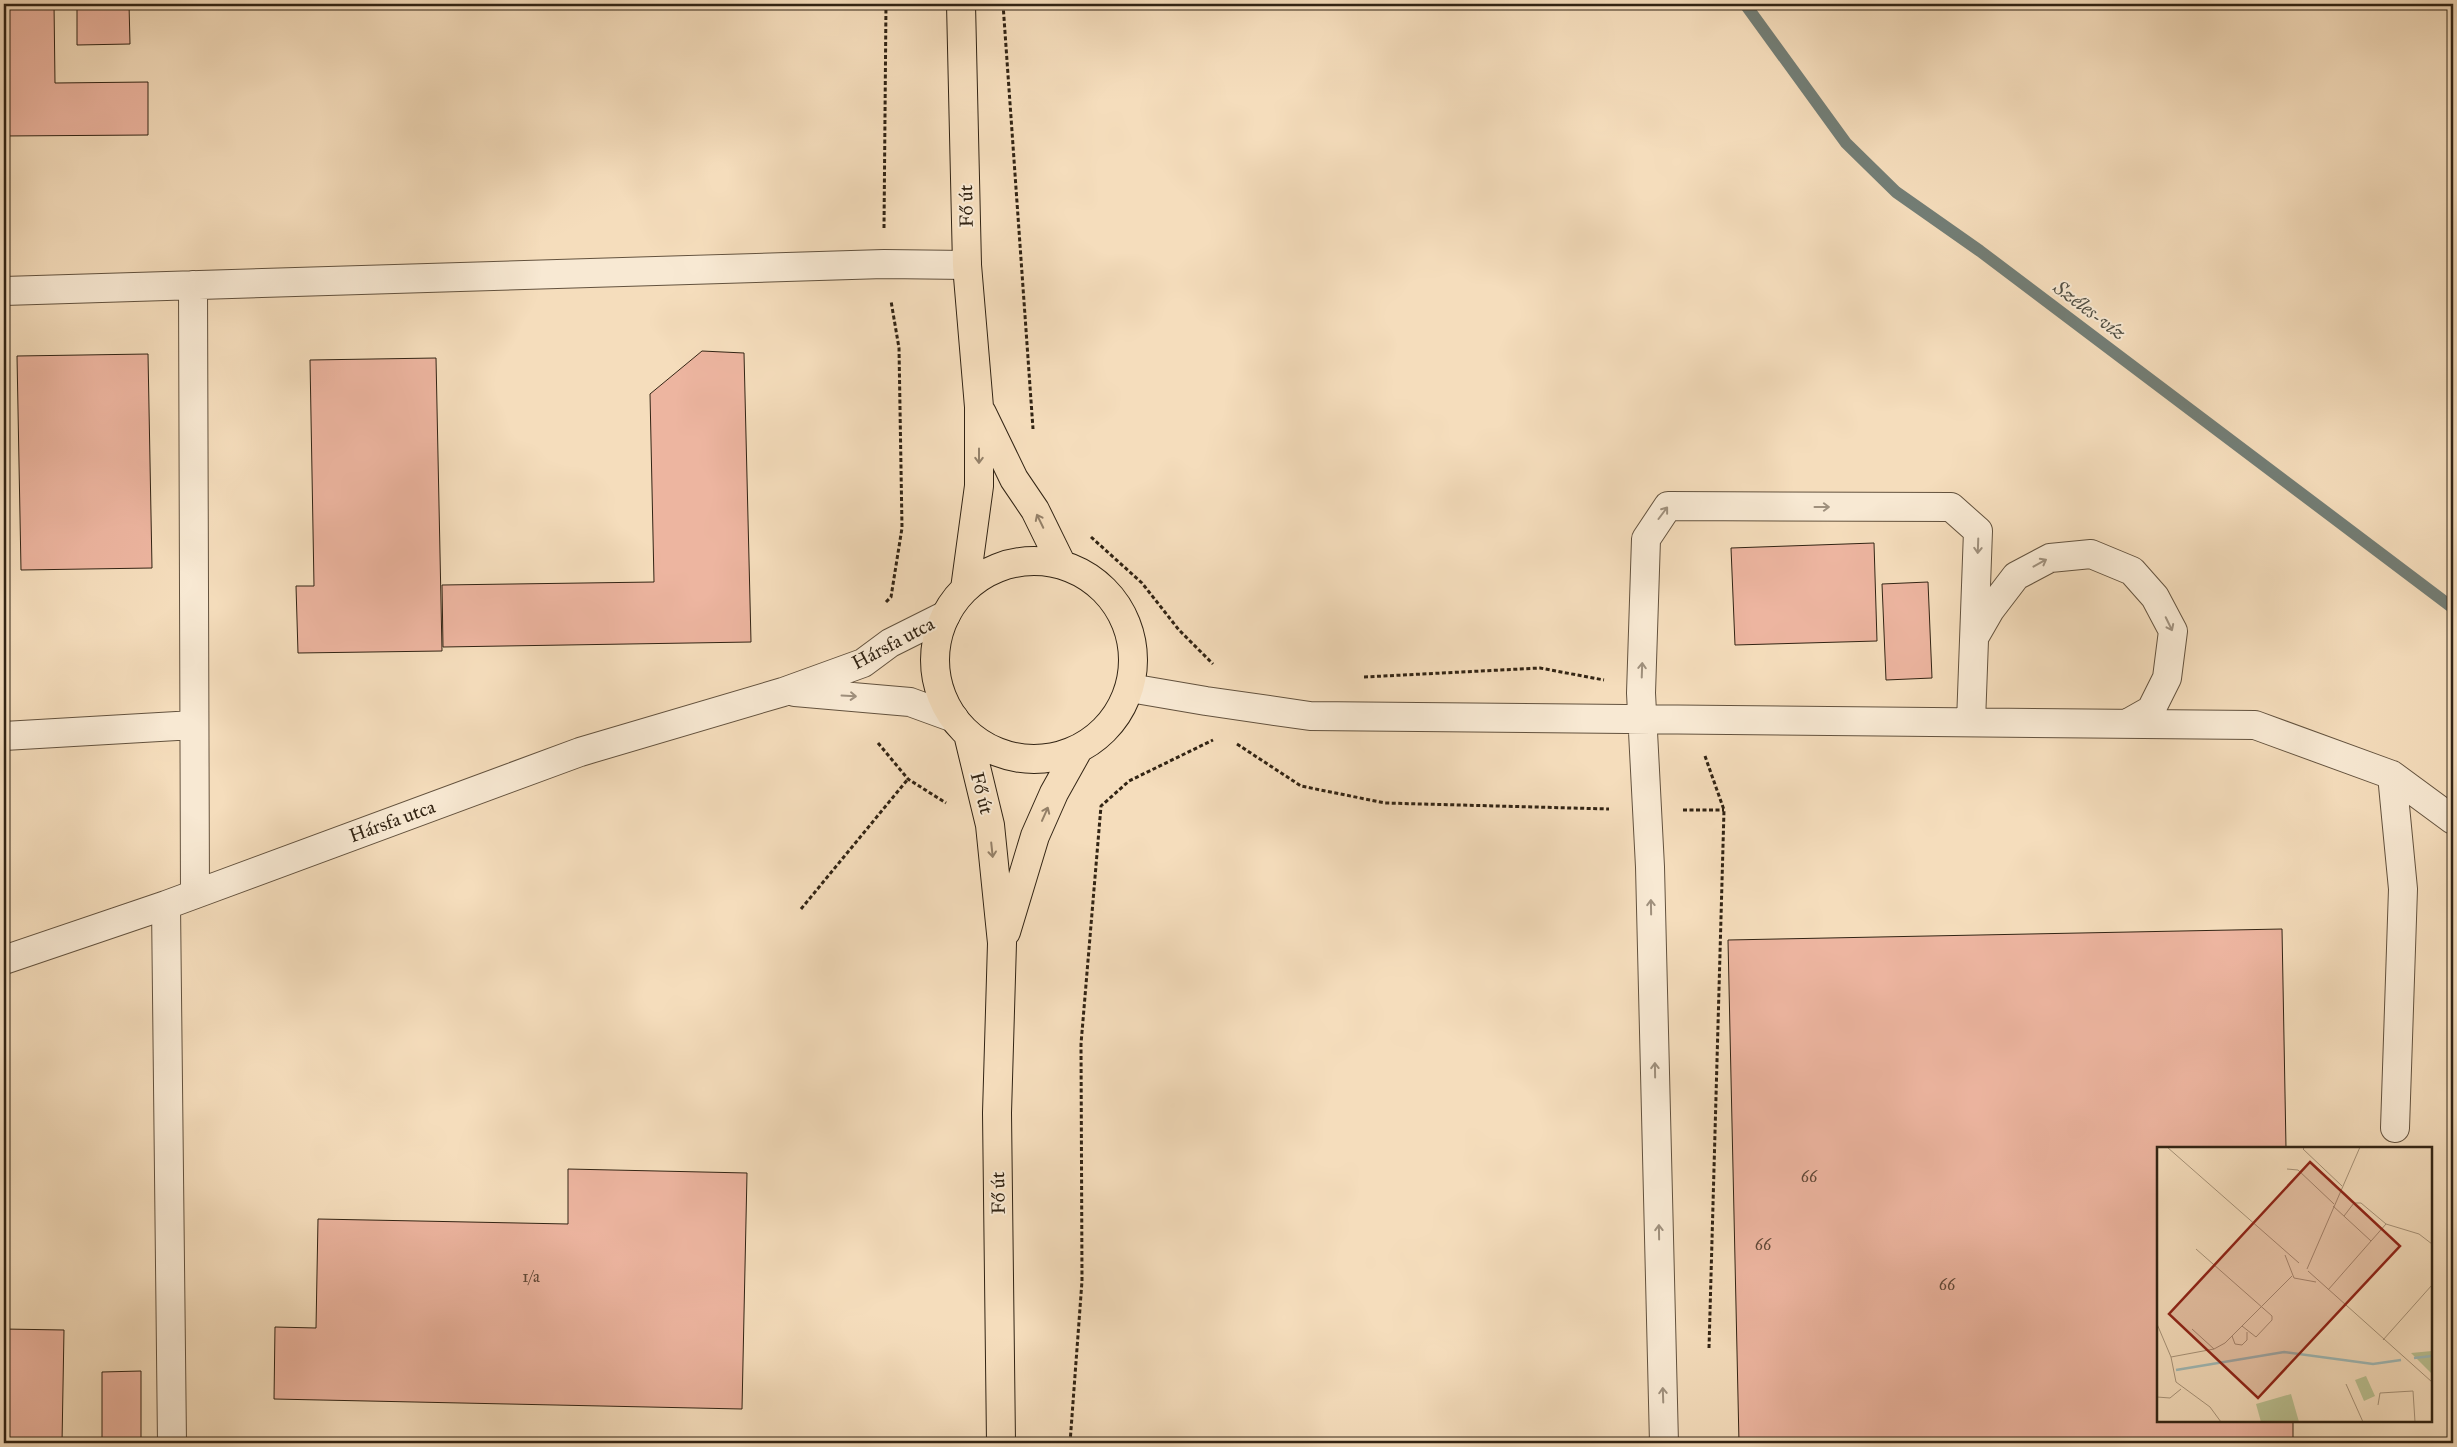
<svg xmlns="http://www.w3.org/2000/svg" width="2457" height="1447" font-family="'IM FELL Great Primer',serif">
<rect width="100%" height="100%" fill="#f5ddbc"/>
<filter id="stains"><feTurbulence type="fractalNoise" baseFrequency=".004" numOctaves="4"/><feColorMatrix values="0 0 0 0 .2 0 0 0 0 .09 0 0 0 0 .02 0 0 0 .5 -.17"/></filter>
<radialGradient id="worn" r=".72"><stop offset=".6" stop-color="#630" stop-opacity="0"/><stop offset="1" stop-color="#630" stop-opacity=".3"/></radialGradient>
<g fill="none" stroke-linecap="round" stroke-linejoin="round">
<path stroke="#737e76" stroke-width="12" d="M1745,4L1846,143L1896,192L1980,251L2453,608"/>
</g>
<path fill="#edb5a0" stroke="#322414" d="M4,4H54L55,83L148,82V135L4,136Z
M77,4H129L130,44L77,45Z
M702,351L744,353L751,642L443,647L442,585L654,582L650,394Z
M148,354L152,568L21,570L17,356Z
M436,358L442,651L298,653L296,586H314L310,360Z
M1874,543L1877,641L1735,645L1731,548Z
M1928,582L1932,678L1886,680L1882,584Z
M2282,929L2286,1148H2158V1421H2293V1443H1739L1728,940Z
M568,1169L747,1173L742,1409L274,1399L275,1327L316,1328L318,1219L568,1224Z
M4,1329L64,1330L62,1443H4Z
M141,1371V1443H102V1372Z"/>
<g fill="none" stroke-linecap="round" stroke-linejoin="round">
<defs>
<path id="minor" d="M193,285L195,894
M4,291L884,264L967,265
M1975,636L1990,610L2016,576L2050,558L2091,554L2132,571L2155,597L2173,631L2167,678L2151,710L2128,723
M1130,688L1206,701L1310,716L2255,725L2392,775L2453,820
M795,692L910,702L954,718
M4,736L194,725
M2392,775L2403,889L2395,1128
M166,905L172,1443
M4,960L166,905L580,752L783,692L863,663L890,643L946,615
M1664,1443L1650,867L1641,693L1646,539L1668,506L1951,507L1978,531L1971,722"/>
<path id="major" d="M961,4L967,265L979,407V486L965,589
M982,413L1014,479L1035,510L1062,565
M935 660a99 99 0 1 1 198 0a99 99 0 1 1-198 0Z
M968,734L990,825L1002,943L997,1113L1001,1443
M1006,932L1035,836L1054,793L1078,750"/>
</defs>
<use href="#minor" stroke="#63523e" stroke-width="30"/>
<use href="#major" stroke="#322414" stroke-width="30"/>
<path stroke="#322414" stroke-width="3" stroke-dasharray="4 2.5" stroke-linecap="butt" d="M1003,4L1033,429
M884,228L886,4
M1091,537L1142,583L1179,630L1213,664
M886,602L891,597L902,528L899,348L891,301
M1364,677L1540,668L1604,680
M878,743L908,779L946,803
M1237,744L1301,786L1385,803L1609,809
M1705,756L1724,810L1709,1348
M1683,810H1724
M801,909L908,779
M1070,1443L1082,1281L1081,1044L1101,806L1129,781L1213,740"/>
<use href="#minor" stroke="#f8e9d3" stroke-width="28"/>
<use href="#major" stroke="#f5ddbc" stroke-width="28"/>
</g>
<defs><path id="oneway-shaft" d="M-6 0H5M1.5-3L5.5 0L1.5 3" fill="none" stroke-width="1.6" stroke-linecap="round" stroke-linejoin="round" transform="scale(1.25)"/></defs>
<g stroke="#948068">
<use href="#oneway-shaft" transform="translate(979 456) rotate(90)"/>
<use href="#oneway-shaft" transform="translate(1040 521) rotate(-116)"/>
<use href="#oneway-shaft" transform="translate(1045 814) rotate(-66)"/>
<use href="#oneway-shaft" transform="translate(992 850) rotate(84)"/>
</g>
<g stroke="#9f907d">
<use href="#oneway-shaft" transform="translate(1822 507)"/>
<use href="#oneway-shaft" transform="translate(1663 513) rotate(-53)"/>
<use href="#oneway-shaft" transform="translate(1978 546) rotate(92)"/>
<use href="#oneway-shaft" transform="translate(2040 563) rotate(-29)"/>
<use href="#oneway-shaft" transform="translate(2169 624) rotate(64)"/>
<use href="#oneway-shaft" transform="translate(1642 670) rotate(-88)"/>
<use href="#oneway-shaft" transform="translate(849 696) rotate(3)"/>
<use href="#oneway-shaft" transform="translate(1651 907) rotate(-91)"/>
<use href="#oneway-shaft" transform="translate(1655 1070) rotate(-91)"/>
<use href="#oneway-shaft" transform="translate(1659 1232) rotate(-91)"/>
<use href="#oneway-shaft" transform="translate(1663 1395) rotate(-92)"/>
</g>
<g text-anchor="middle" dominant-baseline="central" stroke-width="4" stroke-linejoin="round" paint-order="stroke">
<g font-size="16" fill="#614837">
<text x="1809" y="1176">66</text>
<text x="1763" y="1244">66</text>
<text x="531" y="1276">1/a</text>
<text x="1947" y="1284">66</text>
</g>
<g font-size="19" fill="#322414" stroke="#f8e9d3">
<text transform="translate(966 206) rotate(-91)">Fő út</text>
<text transform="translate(893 643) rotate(-28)">Hársfa utca</text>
<text transform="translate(982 793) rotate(76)">Fő út</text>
<text transform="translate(392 821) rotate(-20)">Hársfa utca</text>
<text transform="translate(998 1193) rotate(-91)">Fő út</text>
</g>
<g font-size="20" font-style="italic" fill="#535145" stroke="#f8e9d3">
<text transform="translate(2090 310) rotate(37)">Széles-víz</text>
</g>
</g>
<g transform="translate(2157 1147)">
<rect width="275" height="275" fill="#f5ddbc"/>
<path d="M275,204V227L254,206ZM209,229L218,249L207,254L198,233ZM134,247L142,275H104L99,257Z" fill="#bac192"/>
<path fill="none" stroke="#9fbab8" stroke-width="2.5" d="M257,211L275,209M19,223L127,205L216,217L244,213"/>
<path fill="none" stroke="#a79379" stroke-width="1" d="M10,0L142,116M148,0L146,2L185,39M130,22L141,23L177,57M176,59L214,94M187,69L197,56H204L229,77L262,87L275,97M39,102L115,169V173L99,190L85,179M128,108L137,131L159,135M150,122L203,0M151,124L275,235M171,143L229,77M0,177L14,210L19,235L53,260L64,275M35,182L57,202M75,189L78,197L85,198L90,193V185M226,193L275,138M14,210L57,202L68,196L135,129M189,237L206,275M0,250L13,251L24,242M221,258L223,246L256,244L258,275"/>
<path fill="#8f2418" fill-opacity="0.15" stroke="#8f2418" stroke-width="2.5" d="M153,15L243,99L101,251L12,167Z"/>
<rect width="275" height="275" fill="none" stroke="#322414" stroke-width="2.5"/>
</g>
<rect width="2457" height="1447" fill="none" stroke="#f5ddbc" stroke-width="20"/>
<rect x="5" y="5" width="2447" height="1437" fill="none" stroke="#322414" stroke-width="2.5"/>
<rect x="10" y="10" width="2437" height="1427" fill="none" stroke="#322414"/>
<rect width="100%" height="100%" filter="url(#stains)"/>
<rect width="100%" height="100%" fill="url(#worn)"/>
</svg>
